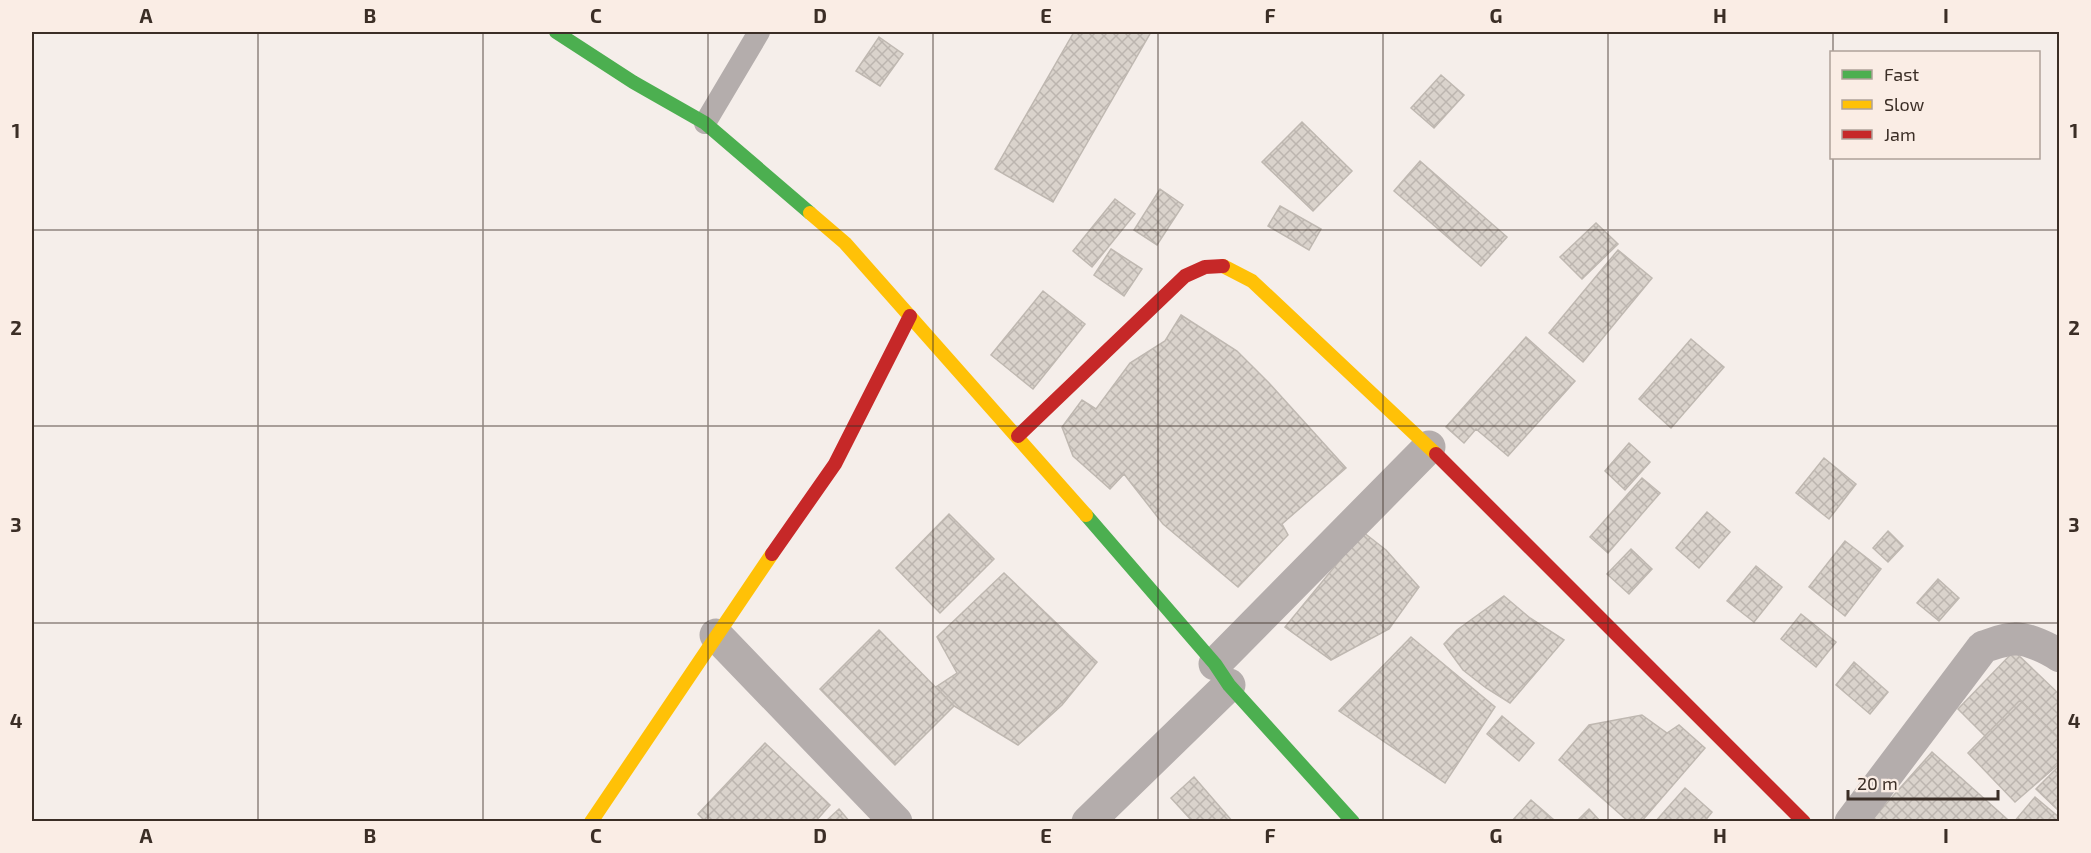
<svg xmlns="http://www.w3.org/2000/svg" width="2091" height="853" font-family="'Exo 2',sans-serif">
<defs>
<pattern id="building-cross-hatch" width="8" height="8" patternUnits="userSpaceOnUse" patternTransform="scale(1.5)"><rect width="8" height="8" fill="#dad3cc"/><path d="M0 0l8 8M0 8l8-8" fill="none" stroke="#bcb5af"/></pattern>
</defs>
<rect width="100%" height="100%" fill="#f5eeea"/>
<path fill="url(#building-cross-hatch)" stroke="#bfb8b1" stroke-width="1.5" d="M1074,32H1151L1053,202L995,169Z
M879,37L903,54L880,86L856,71Z
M1441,75L1464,95L1434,128L1411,108Z
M1302,122L1352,171L1313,211L1262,162Z
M1420,161L1507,237L1481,266L1394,191Z
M1160,189L1183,205L1157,245L1134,230Z
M1115,199L1135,214L1092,267L1073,251Z
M1280,206L1321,229L1309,250L1268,226Z
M1596,223L1618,244L1582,279L1560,257Z
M1111,249L1142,269L1124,296L1094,275Z
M1618,250L1652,278L1583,362L1549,333Z
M1043,291L1085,324L1033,389L991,355Z
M1181,315L1237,351L1269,383L1346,468L1282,524L1288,535L1238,587L1163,524L1124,474L1110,489L1073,456L1062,427L1082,400L1096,409L1130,363L1165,341Z
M1526,337L1575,381L1508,456L1476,429L1464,443L1446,427Z
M1691,339L1724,367L1671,428L1639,399Z
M1629,443L1650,462L1625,490L1605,471Z
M1824,458L1856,484L1829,519L1796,493Z
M1642,478L1660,493L1608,553L1590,537Z
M1707,512L1730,532L1699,568L1676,548Z
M949,514L994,559L940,613L896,568Z
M1888,531L1903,546L1888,562L1873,548Z
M1363,532L1386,550L1419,587L1389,629L1331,660L1285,627Z
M1845,541L1881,569L1845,616L1809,587Z
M1631,549L1652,569L1629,594L1607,574Z
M1756,566L1782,587L1754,622L1727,601Z
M1004,573L1097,662L1062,705L1018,745L954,706L936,687L957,673L937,637Z
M1938,579L1959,598L1939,621L1917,603Z
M1504,596L1530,618L1564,640L1510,703L1486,688L1463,670L1444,644L1457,630Z
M1801,614L1836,642L1816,667L1781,639Z
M879,630L954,706L895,765L820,689Z
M1411,637L1495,707L1445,783L1339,711Z
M2014,651L2060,695V739L2020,700L1985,736L1958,709Z
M1854,662L1888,692L1870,714L1836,685Z
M2020,700L2060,739V763L2015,802L1968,753Z
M1642,715L1667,733L1679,725L1705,748L1641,822H1629L1559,760L1589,725Z
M1502,716L1534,743L1519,761L1487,734Z
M765,743L830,805L815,822H706L698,814Z
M1932,752L2007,819L2004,822H1870Z
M2060,765V812L2036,789Z
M1194,777L1233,822H1193L1171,798Z
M1685,788L1712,812L1704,822H1655Z
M2035,797L2060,818V822H2014Z
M1531,800L1554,820L1553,822H1511Z
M839,809L850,822H825Z
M1589,809L1601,822H1576Z"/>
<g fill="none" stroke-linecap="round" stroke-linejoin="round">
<path stroke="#b4adac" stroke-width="22" d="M705,123L759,32"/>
<path stroke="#b4adac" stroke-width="33" d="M716,635L896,822
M1215,664L1429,447
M1088,822L1229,685
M1851,822L1983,647C1993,644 2004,639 2015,639C2027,638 2050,649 2060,656"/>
<path stroke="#4caf50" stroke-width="14" d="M556,32L633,82L705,123L810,213
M1086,515L1215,664L1229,685L1353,822"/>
<path stroke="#ffc107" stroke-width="14" d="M810,213L845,243L1086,515
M1223,266L1252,281L1436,454
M591,822L772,554"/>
<path stroke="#c62828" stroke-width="14" d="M1018,436L1185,276L1205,267L1223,266
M1436,454L1804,822
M772,554L835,464L910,316"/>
</g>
<path fill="none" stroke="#3b2e26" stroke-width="1.5" stroke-opacity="0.55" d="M258,32V822M483,32V822M708,32V822M933,32V822M1158,32V822M1383,32V822M1608,32V822M1833,32V52M1833,158V822M32,230H2060M32,426H2060M32,623H2060"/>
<rect width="2091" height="853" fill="none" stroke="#faede5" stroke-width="66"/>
<rect x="1830" y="51" width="210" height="108" fill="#faede5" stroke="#aea199" stroke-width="1.5"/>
<rect x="1842" y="70" width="30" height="9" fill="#4caf50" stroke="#aea199" stroke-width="1.5"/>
<text x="1884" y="81" font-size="18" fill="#3b2e26">Fast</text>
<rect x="1842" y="100" width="30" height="9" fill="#ffc107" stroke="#aea199" stroke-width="1.5"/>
<text x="1884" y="111" font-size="18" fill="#3b2e26">Slow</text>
<rect x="1842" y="130" width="30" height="9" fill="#c62828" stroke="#aea199" stroke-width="1.5"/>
<text x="1884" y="141" font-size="18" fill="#3b2e26">Jam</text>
<path d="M1848 790v9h150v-9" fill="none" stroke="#3b2e26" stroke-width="3"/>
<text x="1857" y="790" font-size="18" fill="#3b2e26" stroke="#faede5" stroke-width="4.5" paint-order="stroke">20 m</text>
<rect x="33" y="33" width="2025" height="787" fill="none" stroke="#3b2e26" stroke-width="2"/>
<g font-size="20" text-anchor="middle" font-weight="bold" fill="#3b2e26">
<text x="146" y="23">A</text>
<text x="370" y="23">B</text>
<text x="596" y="23">C</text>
<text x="820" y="23">D</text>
<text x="1046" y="23">E</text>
<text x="1270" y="23">F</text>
<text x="1496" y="23">G</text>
<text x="1720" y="23">H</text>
<text x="1946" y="23">I</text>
<text x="16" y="138">1</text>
<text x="2074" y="138">1</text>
<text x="16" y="335">2</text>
<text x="2074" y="335">2</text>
<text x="16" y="532">3</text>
<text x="2074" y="532">3</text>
<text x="16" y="728">4</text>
<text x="2074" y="728">4</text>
<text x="146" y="843">A</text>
<text x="370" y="843">B</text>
<text x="596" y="843">C</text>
<text x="820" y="843">D</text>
<text x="1046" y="843">E</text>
<text x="1270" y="843">F</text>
<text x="1496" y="843">G</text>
<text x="1720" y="843">H</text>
<text x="1946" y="843">I</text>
</g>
</svg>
